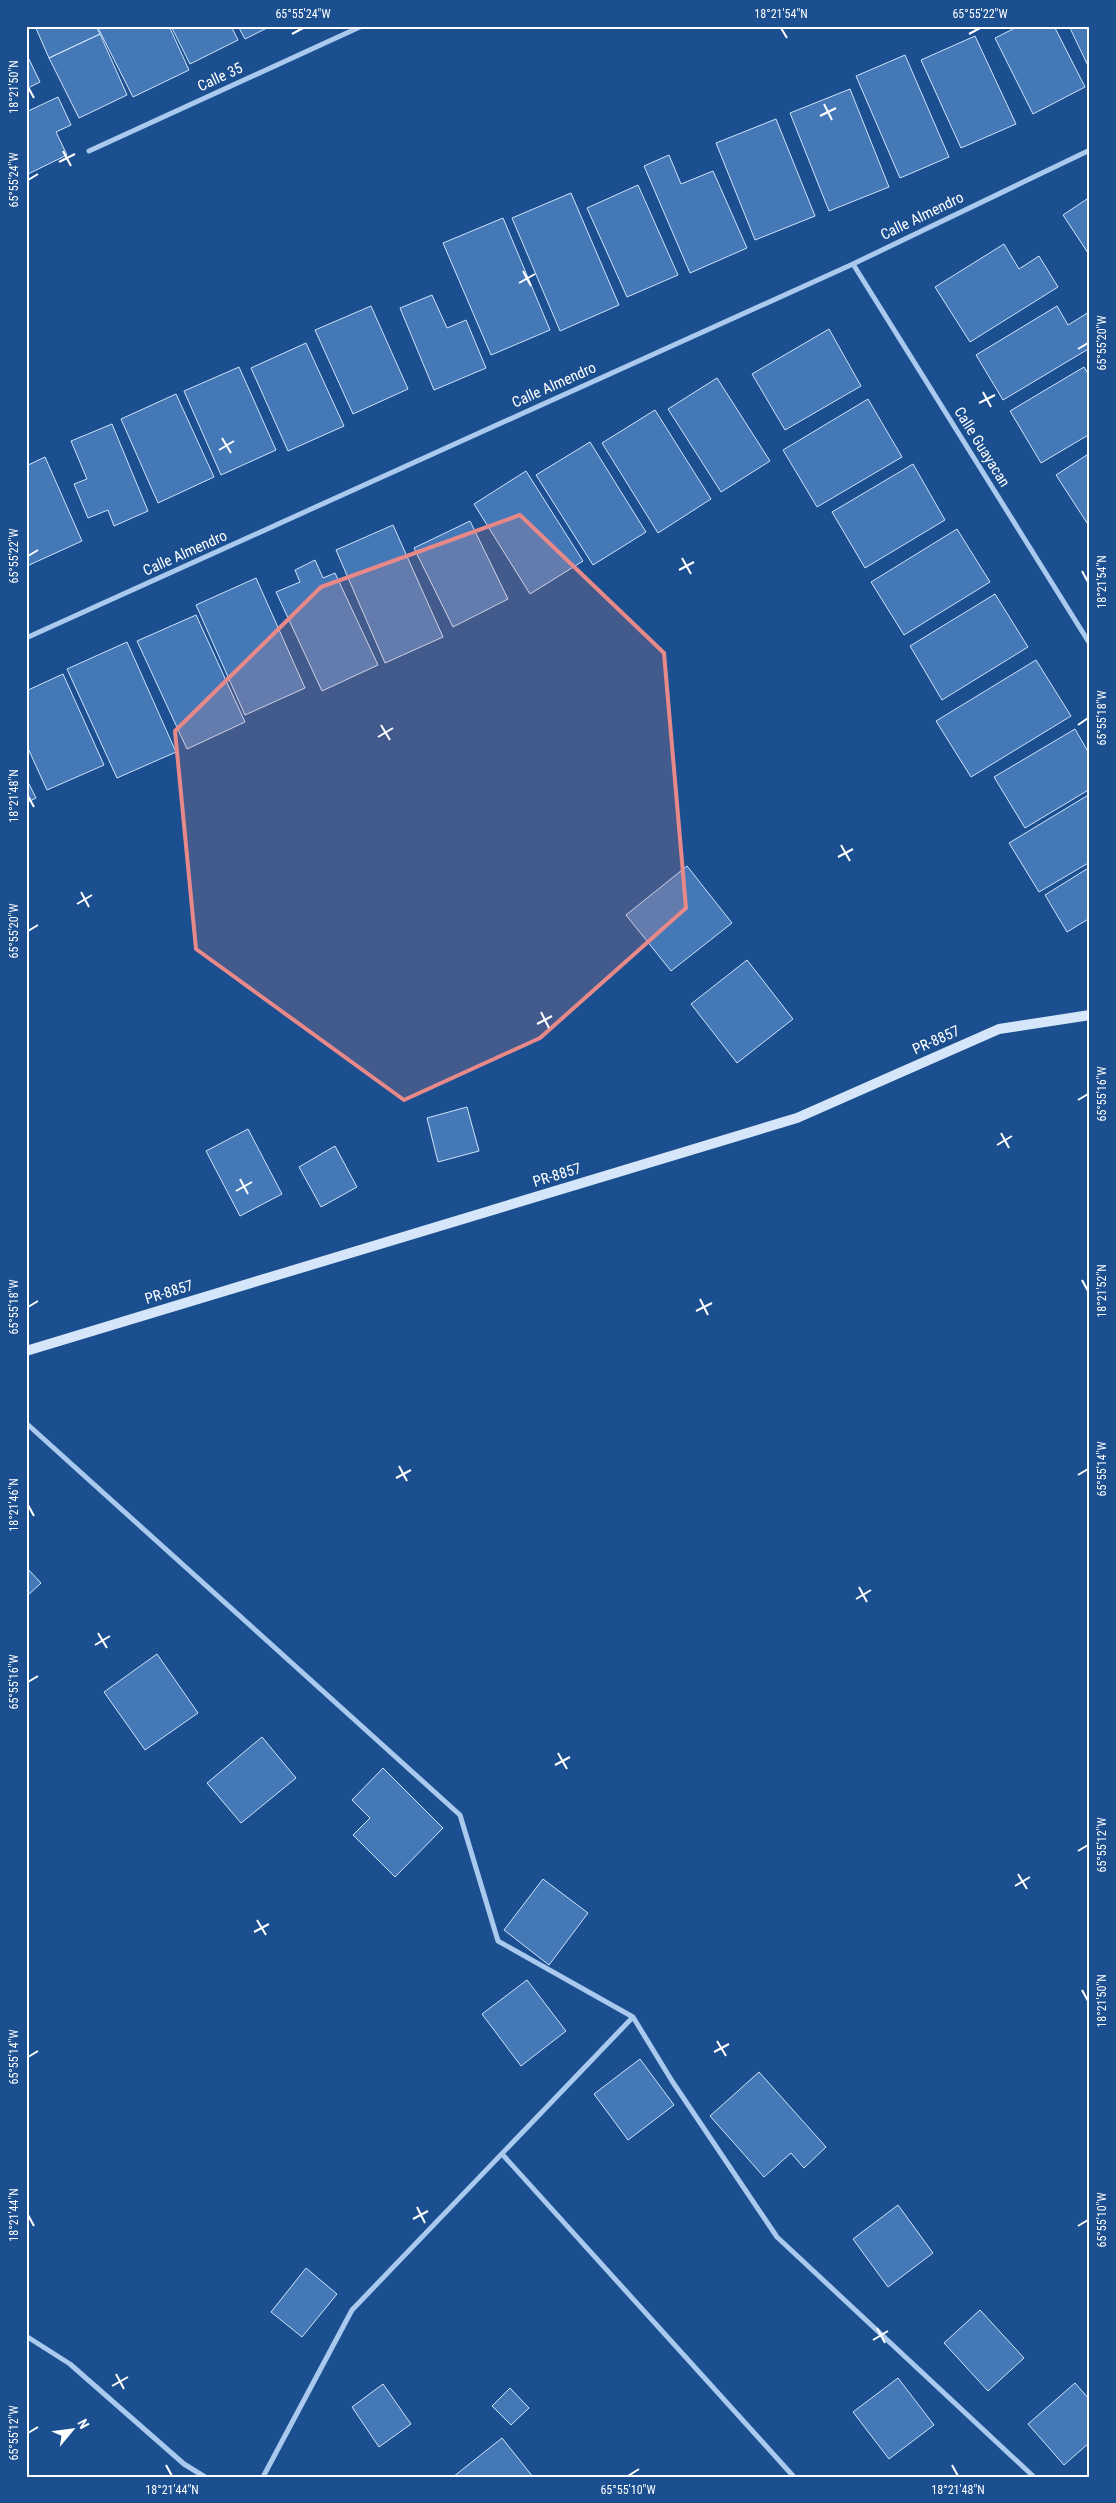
<svg xmlns="http://www.w3.org/2000/svg" width="1116" height="2503" font-family="'Roboto Condensed',sans-serif">
<rect width="100%" height="100%" fill="#1b4f8f"/>
<path fill="#4478b7" stroke="#cfe3fa" d="M35,26H96L100,34L49,58Z
M97,26H169L189,70L133,97Z
M171,26H231L238,40L190,64Z
M238,26H271L245,39Z
M1019,26H1054L1085,87L1033,114L995,38Z
M1069,26H1090V70Z
M100,34L127,95L79,118L49,58Z
M975,36L1016,124L961,148L921,60Z
M26,53L40,82L26,89Z
M905,55L949,157L900,178L856,76Z
M850,89L889,187L829,211L790,113Z
M58,97L71,125L56,132L67,155L26,175V112Z
M776,119L815,216L755,240L716,143Z
M669,155L681,184L713,171L747,248L690,273L644,166Z
M638,185L678,275L627,297L587,208Z
M571,193L619,305L560,331L512,218Z
M1090,197V256L1063,215Z
M503,218L550,330L491,355L443,243Z
M1004,244L1019,269L1039,256L1058,287L970,342L935,287Z
M432,295L447,328L466,320L486,368L434,390L400,308Z
M371,306L408,389L353,414L315,330Z
M1057,306L1068,325L1089,312L1090,348L1003,400L976,355Z
M829,329L861,386L785,430L752,374Z
M306,343L344,426L288,451L251,368Z
M239,367L276,450L221,475L184,391Z
M1084,367L1090,377V434L1041,463L1010,411Z
M717,378L770,461L721,492L668,409Z
M176,394L214,477L158,503L121,419Z
M868,399L902,457L817,507L783,450Z
M655,410L711,499L658,533L602,443Z
M112,424L148,511L114,526L108,510L88,518L74,484L87,479L71,441Z
M590,442L646,532L593,565L536,475Z
M1090,453V521L1087,523L1056,475Z
M45,457L82,541L27,566L26,466Z
M913,464L945,520L865,568L832,512Z
M526,471L583,561L530,594L474,504Z
M470,521L508,599L453,627L414,548Z
M393,525L443,637L385,663L336,550Z
M957,529L990,582L904,635L871,582Z
M315,560L323,578L335,573L378,665L322,691L276,592L300,582L295,570Z
M256,578L305,688L245,715L196,605Z
M995,594L1028,647L942,700L910,646Z
M196,615L245,722L187,749L137,641Z
M127,642L176,752L117,778L67,669Z
M1036,660L1071,716L971,777L936,721Z
M63,674L104,765L47,790L26,744V691Z
M1075,729L1090,755V789L1025,828L994,777Z
M26,778L36,798L26,803Z
M1090,794V862L1039,892L1009,843Z
M687,866L732,923L671,971L626,915Z
M1090,867V918L1067,932L1045,895Z
M747,960L793,1019L737,1063L691,1004Z
M467,1107L479,1151L438,1162L427,1118Z
M248,1129L282,1194L240,1216L206,1151Z
M335,1146L357,1187L321,1207L299,1167Z
M26,1567L41,1583L26,1597Z
M157,1654L198,1713L145,1750L104,1692Z
M262,1737L296,1778L241,1823L207,1783Z
M383,1768L443,1828L395,1877L353,1835L370,1818L352,1800Z
M543,1879L588,1913L549,1965L504,1930Z
M527,1980L566,2031L521,2066L482,2014Z
M640,2059L674,2105L628,2140L594,2094Z
M759,2072L826,2147L804,2168L791,2153L764,2177L710,2116Z
M898,2205L933,2253L888,2287L853,2239Z
M306,2268L337,2294L302,2337L271,2312Z
M980,2310L1024,2358L988,2391L944,2343Z
M898,2378L934,2425L889,2459L853,2412Z
M1075,2383L1090,2400V2442L1064,2465L1028,2424Z
M383,2384L411,2424L379,2447L352,2407Z
M510,2388L529,2408L511,2425L492,2406Z
M502,2438L533,2477H453Z"/>
<g fill="none" stroke-linecap="round" stroke-linejoin="round">
<path stroke="#a9c9ee" stroke-width="5" d="M89,151L362,26
M853,264L1090,644
M26,638L853,264L1090,150
M26,1423L460,1815L498,1941L633,2017L672,2081L777,2237L1034,2477
M502,2154L794,2477
M26,2336L70,2364L184,2464L205,2477
M263,2477L352,2310L633,2017"/>
<path stroke="#d6e6fa" stroke-width="10" d="M26,1351L797,1118L999,1029L1090,1015"/>
</g>
<path fill="#e88989" fill-opacity="0.2" stroke="#e88989" stroke-width="4" stroke-linejoin="round" d="M520,515L664,653L686,908L540,1038L404,1100L196,949L175,731L321,587Z"/>
<path fill="none" stroke="#fff" stroke-width="2" d="M781,28L787,38M292,34L303,28M969,34L980,28M28,87L34,98M824,104L832,120M820,116L836,108M63,151L71,166M59,162L75,154M28,180L38,174M523,271L531,286M519,283L535,274M1078,349L1088,343M983,392L991,407M979,403L995,395M222,438L231,453M219,450L234,441M28,556L38,550M682,558L691,574M679,570L694,562M1082,571L1088,582M381,725L390,740M1078,725L1088,718M378,737L393,728M28,796L34,807M841,845L850,861M838,857L853,849M81,892L89,907M77,904L92,895M28,931L38,925M541,1012L549,1028M537,1024L552,1016M1078,1100L1088,1094M1001,1133L1009,1148M997,1145L1012,1136M240,1179L248,1194M236,1191L252,1182M1082,1280L1088,1291M700,1299L708,1315M28,1307L38,1301M696,1311L712,1303M399,1466L407,1481M1078,1475L1088,1469M396,1478L411,1470M28,1505L34,1516M859,1587L867,1602M856,1599L871,1590M98,1633L107,1648M95,1645L110,1636M28,1682L38,1676M558,1753L567,1769M555,1765L570,1757M1078,1851L1088,1845M1018,1874L1027,1889M1015,1886L1030,1877M257,1920L266,1935M254,1932L269,1924M1082,1990L1088,2001M717,2041L726,2056M714,2052L729,2044M28,2057L38,2051M417,2207L425,2223M28,2215L34,2226M413,2219L428,2211M1078,2226L1088,2220M877,2328L885,2343M873,2340L888,2331M116,2374L124,2389M112,2386L128,2377M28,2433L38,2427M166,2465L172,2476M952,2465L958,2476M628,2476L639,2469"/>
<g text-anchor="middle" dominant-baseline="central" stroke-width="4" stroke-linejoin="round" paint-order="stroke">
<g font-size="15" fill="#fff" stroke="#1b4f8f">
<text transform="translate(220 77) rotate(-25)">Calle 35</text>
<text transform="translate(922 216) rotate(-26)">Calle Almendro</text>
<text transform="translate(554 385) rotate(-24)">Calle Almendro</text>
<text transform="translate(982 447) rotate(58)">Calle Guayacan</text>
<text transform="translate(185 553) rotate(-24)">Calle Almendro</text>
<text transform="translate(936 1040) rotate(-24)">PR-8857</text>
<text transform="translate(557 1175) rotate(-17)">PR-8857</text>
<text transform="translate(169 1292) rotate(-17)">PR-8857</text>
</g>
</g>
<rect width="1116" height="2503" fill="none" stroke="#1b4f8f" stroke-width="55"/>
<g transform="translate(72 2430) rotate(61)" stroke="#1b4f8f" stroke-width="4" paint-order="stroke">
<path d="M0-4L9 19L0 12L-9 19Z" fill="#ffffff"/>
<text y="-8" font-size="14" font-weight="bold" text-anchor="middle" fill="#ffffff">N</text>
</g>
<rect x="28" y="28" width="1060" height="2448" fill="none" stroke="#fff" stroke-width="2"/>
<g font-size="12" text-anchor="middle" fill="#fff">
<text x="303" y="18">65°55'24"W</text>
<text x="781" y="18">18°21'54"N</text>
<text x="980" y="18">65°55'22"W</text>
<text transform="translate(14 87) rotate(-90)" y="4">18°21'50"N</text>
<text transform="translate(14 180) rotate(-90)" y="4">65°55'24"W</text>
<text transform="translate(1102 343) rotate(-90)" y="4">65°55'20"W</text>
<text transform="translate(14 556) rotate(-90)" y="4">65°55'22"W</text>
<text transform="translate(1102 582) rotate(-90)" y="4">18°21'54"N</text>
<text transform="translate(1102 718) rotate(-90)" y="4">65°55'18"W</text>
<text transform="translate(14 796) rotate(-90)" y="4">18°21'48"N</text>
<text transform="translate(14 931) rotate(-90)" y="4">65°55'20"W</text>
<text transform="translate(1102 1094) rotate(-90)" y="4">65°55'16"W</text>
<text transform="translate(1102 1291) rotate(-90)" y="4">18°21'52"N</text>
<text transform="translate(14 1307) rotate(-90)" y="4">65°55'18"W</text>
<text transform="translate(1102 1469) rotate(-90)" y="4">65°55'14"W</text>
<text transform="translate(14 1505) rotate(-90)" y="4">18°21'46"N</text>
<text transform="translate(14 1682) rotate(-90)" y="4">65°55'16"W</text>
<text transform="translate(1102 1845) rotate(-90)" y="4">65°55'12"W</text>
<text transform="translate(1102 2001) rotate(-90)" y="4">18°21'50"N</text>
<text transform="translate(14 2057) rotate(-90)" y="4">65°55'14"W</text>
<text transform="translate(14 2215) rotate(-90)" y="4">18°21'44"N</text>
<text transform="translate(1102 2220) rotate(-90)" y="4">65°55'10"W</text>
<text transform="translate(14 2433) rotate(-90)" y="4">65°55'12"W</text>
<text x="172" y="2494">18°21'44"N</text>
<text x="628" y="2494">65°55'10"W</text>
<text x="958" y="2494">18°21'48"N</text>
</g>
</svg>
